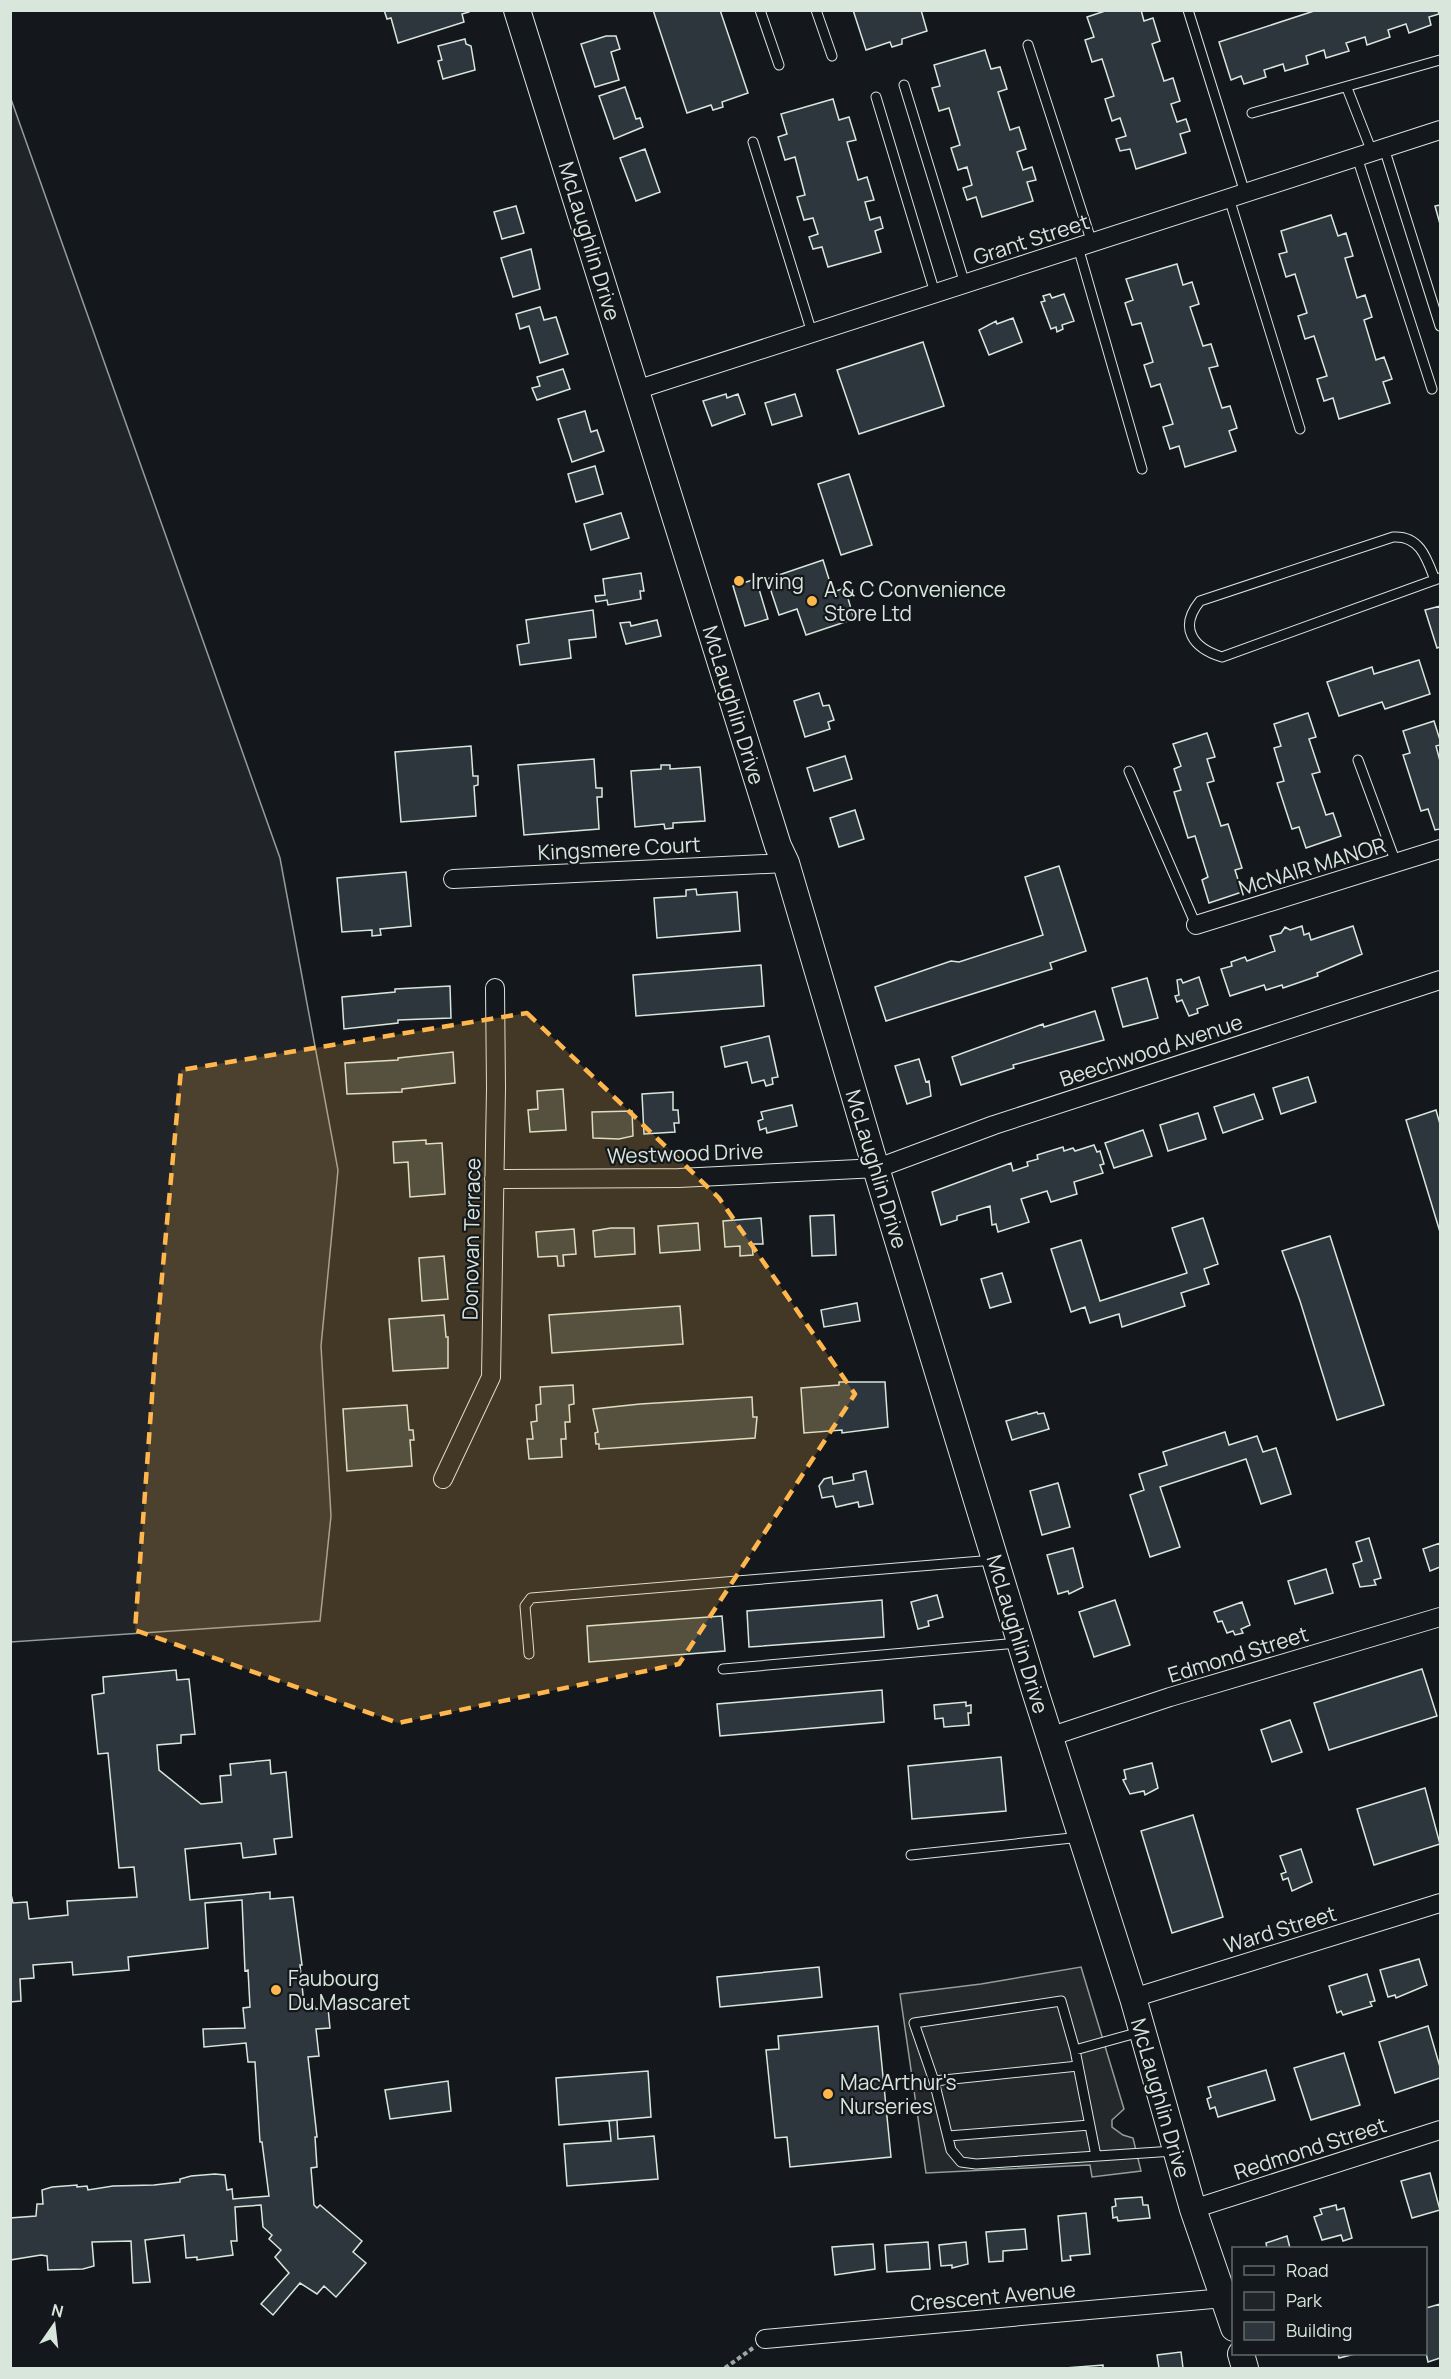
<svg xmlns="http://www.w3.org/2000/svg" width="1451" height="2379" font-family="Manrope,sans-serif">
<rect width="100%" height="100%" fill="#14181c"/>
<path fill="#202428" stroke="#939e99" stroke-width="1.5" d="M11,99L280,858L338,1170L321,1346L331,1516L320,1621L11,1642Z"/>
<path fill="#24282b" stroke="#939e99" stroke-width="1.5" d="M1081,1967L1124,2109L1112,2120V2127L1123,2135L1133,2138L1141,2171L1092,2177L1090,2165L926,2173L900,1994L981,1984Z"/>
<path fill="#2c363c" stroke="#d8e6dc" stroke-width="1.5" d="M384,10H469V12L462,14L464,22L398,43L391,18L387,19Z
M653,10H720L748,93L722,102L723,107L713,110L711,105L687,113Z
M853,10H921L927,31L902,39V44L892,47L890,42L866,50Z
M1108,10H1141L1144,21L1153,18L1160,41L1152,44L1164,81L1173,78L1180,101L1171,104L1177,122L1186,119L1190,131L1180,134L1186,153L1136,169L1130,149L1120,151L1116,139L1126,136L1120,118L1112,121L1105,99L1114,96L1102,59L1092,62L1085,40L1094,37L1087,17Z
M1317,10H1438L1439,14L1429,17L1431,25L1409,33L1406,24L1388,30L1390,37L1367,45L1365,37L1346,43L1349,51L1326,58L1324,50L1306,56L1308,64L1285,71L1283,64L1264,70L1266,77L1244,84L1241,76L1231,80L1219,42Z
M606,36H616L620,49L611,52L619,80L595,87L581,44Z
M465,39L466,44L471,46L475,70L443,79L438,61L442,60L438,46Z
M985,50L991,69L1000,67L1007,89L998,92L1010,130L1019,127L1026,149L1017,152L1023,170L1032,167L1036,180L1027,182L1033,201L982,217L976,197L967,200L963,188L972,185L967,167L958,170L951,148L960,145L949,108L939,111L932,88L940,86L934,65Z
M625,87L636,119L640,118L643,127L614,139L599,96Z
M833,99L839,120L849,117L856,140L847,142L858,180L867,177L874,200L865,202L870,220L880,217L883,228L875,231L881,252L828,267L822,247L813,249L809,237L818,234L813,218L804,220L797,197L805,195L795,157L785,160L778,137L787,134L781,114Z
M645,149L660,192L636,201L620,158Z
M1440,205V224L1435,206Z
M516,206L524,233L502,239L494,212Z
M1331,215L1338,236L1346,233L1353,256L1345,258L1357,298L1365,295L1372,317L1364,320L1376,360L1384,357L1392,379L1383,382L1390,403L1339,419L1333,398L1324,401L1317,379L1327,376L1314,336L1305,339L1298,316L1307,313L1295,274L1286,277L1279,254L1287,252L1281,231Z
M531,249L540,289L513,297L501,258Z
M1177,264L1183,285L1192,282L1199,304L1190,307L1203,346L1211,344L1218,366L1209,368L1222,408L1230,406L1237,428L1229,431L1236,451L1185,467L1179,446L1170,449L1163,427L1173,424L1160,384L1151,387L1144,365L1153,362L1141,323L1132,325L1125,303L1133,300L1126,279Z
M1050,294L1052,298L1064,294L1074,321L1062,325L1063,329L1057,332L1056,327L1051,329L1041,302L1045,301L1043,296Z
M540,307L544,320L556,317L568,354L540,363L529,326L520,329L516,314Z
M1013,318L1022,342L989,355L979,330L996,321L997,324Z
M923,342L944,406L859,434L837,370Z
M563,369L570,389L537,400L532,388L540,386L537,377Z
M726,394L727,398L738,394L745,414L712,426L703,401Z
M795,394L802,416L772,425L765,403Z
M585,411L591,432L597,430L604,451L572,462L558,419Z
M595,466L603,494L576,502L568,474Z
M849,474L872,545L841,555L818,484Z
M621,513L629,538L591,550L584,524Z
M823,560L833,592L845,588L854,619L806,635L797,609L779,615L767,579Z
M641,573L644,591H640L641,599L608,605L607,600L596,602L595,596L605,595L603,579Z
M756,579L768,619L745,626L733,586Z
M1440,606V647L1437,648L1425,610Z
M593,610L596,637L569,640L571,658L520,665L517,645L529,643L526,620Z
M657,620L661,636L626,644L620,623L630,622L631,626Z
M1419,660L1430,694L1385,709L1382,702L1339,716L1327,682L1372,667L1374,674Z
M819,693L823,706L829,705L834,720L828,722L830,729L805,737L794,701Z
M1308,713L1316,737L1309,739L1320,772L1312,774L1326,815L1333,813L1341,836L1306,848L1299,827L1292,829L1277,783L1284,781L1274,748L1281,746L1274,724Z
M1434,721L1440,740V745L1436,746L1440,761V829L1435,830L1428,809L1421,811L1403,755L1410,753L1403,731Z
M1207,733L1215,757L1207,759L1214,781L1207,783L1221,826L1228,824L1242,868L1235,870L1242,892L1209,903L1202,880L1208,877L1195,836L1188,838L1174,792L1181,790L1174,769L1181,766L1173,744Z
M471,746L473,776H478V785L474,786L476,816L401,822L395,752Z
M845,756L852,779L814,791L807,768Z
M594,759L596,788H602V797H597L599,829L524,835L518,765Z
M661,765H670V769L700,767L705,821L673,823V828L665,829L664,824L635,827L631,771L661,769Z
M855,810L864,839L839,847L830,818Z
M1059,866L1086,951L1050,963L1052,969L886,1021L875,987L951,961L959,962L1043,935L1025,877Z
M406,872L411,926L380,929L381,935L372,936V930L342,932L337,878Z
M696,889L697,895L737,892L740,931L657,938L654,898L686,896V890Z
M1302,926L1304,935L1309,933L1311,940L1353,926L1362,954L1317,973L1318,976L1283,988L1282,985L1266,990L1264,985L1230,996L1221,969L1232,966L1231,962L1245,957L1247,961L1275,951L1270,936L1281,933L1285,927L1290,930Z
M761,965L764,1006L636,1016L633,975Z
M1199,977L1208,1005L1197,1009L1198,1013L1189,1016L1182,1000L1177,1002L1175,996L1179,995L1177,980L1181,979L1183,983Z
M1147,978L1158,1018L1123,1027L1112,988Z
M450,986L451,1018L398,1020V1023L344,1029L342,997L395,992V989Z
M1095,1011L1104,1040L1013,1065L1014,1068L961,1085L952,1057L1043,1024L1044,1027Z
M769,1036L778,1077L772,1078L773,1084L766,1086L764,1080L752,1083L747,1062L725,1067L721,1047Z
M453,1052L455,1083L402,1089V1092L347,1094L345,1063L398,1060V1058Z
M919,1059L926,1082L929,1081L931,1096L907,1104L895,1066Z
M1308,1077L1316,1102L1281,1114L1273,1088Z
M563,1089L566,1130L530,1132L528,1110L538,1109L537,1091Z
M673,1092V1110H678L679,1123H674L675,1132L644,1134L642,1094Z
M1254,1094L1263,1119L1223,1133L1214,1107Z
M792,1105L797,1126L767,1133L766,1128L760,1130L758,1121L763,1119L761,1112Z
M1436,1110L1440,1124V1232L1406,1120Z
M632,1111L633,1136L619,1139L593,1138L592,1112Z
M1198,1113L1206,1139L1168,1151L1160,1125Z
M1143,1130L1152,1156L1114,1168L1105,1143Z
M426,1140V1144L442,1143L445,1194L410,1197L408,1162L394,1163L393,1142Z
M1094,1145L1097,1152L1100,1151L1104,1164L1100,1165L1103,1173L1074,1182L1077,1194L1051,1202L1047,1191L1021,1199L1029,1222L998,1232L996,1224L992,1225L990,1206L957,1216V1220L941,1225L932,1192L1011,1163L1013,1171L1028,1166L1027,1162L1038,1159L1037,1155L1063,1147L1064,1151L1073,1148L1075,1151Z
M834,1215L836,1255L812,1256L810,1216Z
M761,1218L763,1244H752L753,1255L740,1256V1246L725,1247L723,1221Z
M1203,1218L1218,1264L1204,1269L1209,1284L1181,1293L1185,1306L1122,1327L1119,1314L1090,1323L1085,1307L1071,1312L1051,1249L1081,1240L1100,1301L1187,1273L1172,1228Z
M698,1223L700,1250L660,1253L658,1226Z
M611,1228H634L635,1254L595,1257L593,1231Z
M574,1229L576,1254L563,1255L564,1266H558L557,1256L538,1257L536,1232Z
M1330,1236L1384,1405L1337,1420L1300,1301L1282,1251Z
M444,1256L448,1299L422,1301L419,1258Z
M1002,1273L1011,1302L990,1308L981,1279Z
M857,1303L860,1321L824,1327L821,1310Z
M680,1306L683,1344L552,1353L549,1315Z
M444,1315L446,1337H448V1368L393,1371L389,1319Z
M839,1382H885L888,1427L842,1433V1430L804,1433L801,1388L839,1385Z
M573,1385L574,1404L569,1405L570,1422H565L566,1439H561L562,1457L529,1459L527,1439H533L531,1422L537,1421L536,1405L541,1404L540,1387Z
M752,1397L753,1417H757L755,1438L599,1449V1444H596L595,1433L598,1432L593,1409L640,1404Z
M407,1405L409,1430H413L414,1440H410L412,1466L347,1471L343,1409Z
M1037,1412L1038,1414L1044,1413L1049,1429L1012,1440L1006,1421Z
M1225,1432L1229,1445L1257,1436L1263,1452L1276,1448L1291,1494L1261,1504L1246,1459L1160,1487L1180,1547L1150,1557L1130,1495L1144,1490L1139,1474L1167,1465L1163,1452Z
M866,1471L873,1504L859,1507L858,1502L836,1507L833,1496L822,1498L819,1486L824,1479L832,1477L833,1484L854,1480L853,1474Z
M1058,1483L1070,1527L1042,1535L1030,1491Z
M1369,1538L1381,1578L1374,1580L1376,1585L1360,1587L1353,1564L1362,1561L1356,1542Z
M1440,1543V1567L1430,1571L1423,1549Z
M1073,1548L1083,1587L1069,1594L1068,1591L1058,1594L1047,1555Z
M1326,1569L1333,1593L1295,1604L1288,1581Z
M937,1595L943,1617L928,1621L929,1626L918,1629L911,1602Z
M882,1600L884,1637L749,1647L747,1611Z
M1115,1600L1130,1645L1094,1657L1079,1612Z
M1242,1602L1250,1625L1241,1629L1243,1633L1235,1635L1233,1631L1227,1633L1222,1621L1218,1622L1214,1612Z
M722,1616L725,1651L589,1662L587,1626Z
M1422,1669L1437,1716L1329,1750L1314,1703Z
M176,1670L177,1680L189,1679L195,1734L181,1735V1743L157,1745L159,1770L201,1804L222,1802L220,1776L231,1775L230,1764L270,1760L271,1774L286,1772L292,1837L274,1839L276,1854L243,1858L241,1843L185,1849L190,1900L270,1892V1899L293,1897L302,1965H300L304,2005L314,2004L315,2009L328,2008L330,2028L316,2029L319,2056L308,2057L317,2137H315L317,2167L311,2168L314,2205L317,2208L320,2205L362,2241L353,2252L366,2263L336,2297L324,2286L317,2294L300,2283L273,2315L261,2304L289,2273L275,2257L281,2250L269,2239L272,2235L263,2227L261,2205L235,2207L237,2241H231L233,2255L197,2260V2257L186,2258L184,2235L145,2240L150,2282L133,2283L131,2241L92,2242L94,2266L83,2269L48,2270L47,2256L41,2255L10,2260V2218L36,2216L37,2204H43L42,2190L52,2187L77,2185V2187L87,2186L88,2190L113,2186L154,2185L180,2182V2179L191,2176L215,2174L225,2175L227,2190L232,2189L233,2199L269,2196L262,2142H260L255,2062H248L246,2043L204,2047L203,2029L245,2028L243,2008L250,2007L248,1970L245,1971L242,1900L205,1903L208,1948L128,1957L129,1970L73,1975L72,1962L33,1965L34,1978L20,1979L21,2001L10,2002V1890L13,1903L27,1902L29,1919L68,1915L67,1901L137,1897L134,1867L119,1868L108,1753L98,1754L92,1695L104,1693L103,1677Z
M882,1690L884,1722L720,1736L717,1704Z
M966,1702V1706L971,1705V1713H968L969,1725L944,1727L943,1718L935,1719L934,1705Z
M1290,1720L1302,1752L1272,1762L1261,1730Z
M1001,1757L1006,1811L912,1819L908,1766Z
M1152,1763L1158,1788L1145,1795L1144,1791L1130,1794L1123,1780L1126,1779L1124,1770Z
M1425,1788L1440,1844L1374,1865L1357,1809Z
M1193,1815L1223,1917L1172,1933L1141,1831Z
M1301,1849L1312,1882L1292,1891L1288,1878L1283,1880L1281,1874L1286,1872L1280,1856Z
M1419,1959L1427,1985L1396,1998L1395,1995L1388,1997L1380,1970Z
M819,1967L822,1997L720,2007L717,1977Z
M1367,1974L1375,2001L1370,2002L1372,2006L1343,2015L1341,2011L1337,2013L1329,1986Z
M878,2026L891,2157L790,2167L787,2137L775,2138L766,2050L779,2049L778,2036Z
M1428,2026L1440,2067V2078L1395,2093L1379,2042Z
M1344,2053L1360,2105L1311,2120L1294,2068Z
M1266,2070L1275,2100L1218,2117L1215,2107L1210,2109L1207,2099L1211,2097L1208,2087Z
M648,2071L651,2117L559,2125L556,2078Z
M448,2081L451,2111L390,2119L385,2090Z
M617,2120L618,2139L654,2136L658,2179L567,2186L564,2144L611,2141L609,2121Z
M1430,2173L1440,2210L1412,2218L1401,2181Z
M1142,2197L1143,2205H1148L1150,2218L1118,2221L1117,2217L1113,2218L1112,2207L1116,2206L1115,2199Z
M1336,2205L1337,2210L1344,2208L1352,2238L1343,2241L1341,2235L1322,2240L1314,2217L1322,2214L1320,2209Z
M1086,2213L1090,2254L1070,2256L1071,2260L1062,2261L1058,2216Z
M1025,2229L1027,2249L1003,2251V2261L989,2262L986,2232Z
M1287,2236L1290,2248H1267L1266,2243Z
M928,2242L930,2269L887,2272L885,2245Z
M966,2242L968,2264L952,2268V2265L941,2266L939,2245Z
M873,2244L875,2269L835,2275L832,2247Z
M1440,2304V2358L1428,2362L1426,2353V2308Z
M1181,2352L1183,2368H1159L1157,2355Z
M1338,2354H1355L1339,2358Z
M1103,2365V2368H1065Z"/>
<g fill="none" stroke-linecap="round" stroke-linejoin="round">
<defs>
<path id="lane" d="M760,10L779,65
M816,10L832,56
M1188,10L1245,193
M1028,45L1092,243
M904,85L965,284
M1347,88L1372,152
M876,97L935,293
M1252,113L1440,60
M753,142L812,333
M1384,148L1440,326
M1357,157L1432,389
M1229,198L1300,429
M1078,247L1142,469
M1435,580C1427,559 1420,535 1393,537L1200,601C1178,628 1193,648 1222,657L1440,578
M1358,760L1396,863
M1129,771L1196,925
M529,1654L525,1606L531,1598L994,1560
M723,1669L1019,1643
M911,1855L1081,1837
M1075,2050L1140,2032
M934,2081L1078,2066
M948,2136L1090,2125
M1096,2156L1075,2050L1061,2001L914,2023L934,2081L951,2150L961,2162L976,2164L1174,2151"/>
<path id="street" d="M636,390L1440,130
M453,879L786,863
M1196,925L1440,849
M494,1179L679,1178L878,1168L994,1125L1440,980
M443,1479L491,1377L496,1088L495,988
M1049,1737L1170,1697L1440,1617
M1133,1998L1440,1903
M1193,2209L1440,2130
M765,2339L1224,2298"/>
<path id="secondary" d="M517,10L778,846L786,863L872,1155L1035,1691L1133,1998L1193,2209L1234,2328
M1241,2354L1245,2368"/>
</defs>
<use href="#lane" stroke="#d8e6dc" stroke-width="11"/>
<use href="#street" stroke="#d8e6dc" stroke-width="20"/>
<use href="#secondary" stroke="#d8e6dc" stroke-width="28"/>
<path stroke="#9da8a2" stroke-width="4" stroke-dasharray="4.5 3" stroke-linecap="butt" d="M725,2368L753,2348"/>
<use href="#lane" stroke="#14181c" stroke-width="9"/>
<use href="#street" stroke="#14181c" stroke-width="18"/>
<use href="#secondary" stroke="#14181c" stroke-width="26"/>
</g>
<path fill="#ffb74d" fill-opacity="0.2" stroke="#ffb74d" stroke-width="4.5" stroke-dasharray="12 8" stroke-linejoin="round" d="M527,1013L719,1198L855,1394L679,1664L398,1723L135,1630L156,1342L181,1070Z"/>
<g fill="#ffb74d" stroke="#14181c" stroke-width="2">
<circle cx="739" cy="581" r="6"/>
<circle cx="812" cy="601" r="6"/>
<circle cx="276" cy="1990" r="6"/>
<circle cx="828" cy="2094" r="6"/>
</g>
<g text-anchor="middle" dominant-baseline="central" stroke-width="4.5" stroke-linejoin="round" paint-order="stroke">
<g font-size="21" fill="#d8e6dc" stroke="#14181c">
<text transform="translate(1031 239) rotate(-18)">Grant Street</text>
<text transform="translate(590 241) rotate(73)">McLaughlin Drive</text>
<text transform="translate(734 705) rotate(73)">McLaughlin Drive</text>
<text transform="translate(619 848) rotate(-3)">Kingsmere Court</text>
<text transform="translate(1312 866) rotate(-17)">McNAIR MANOR</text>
<text transform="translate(1151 1050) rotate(-18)">Beechwood Avenue</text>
<text transform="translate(685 1153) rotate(-2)">Westwood Drive</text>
<text transform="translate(877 1169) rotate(73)">McLaughlin Drive</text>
<text transform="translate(471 1239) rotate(-89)">Donovan Terrace</text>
<text transform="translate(1018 1634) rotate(73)">McLaughlin Drive</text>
<text transform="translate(1238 1654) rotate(-17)">Edmond Street</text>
<text transform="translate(1280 1929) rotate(-17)">Ward Street</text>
<text transform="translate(1161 2098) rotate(74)">McLaughlin Drive</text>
<text transform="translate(1310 2148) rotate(-18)">Redmond Street</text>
<text transform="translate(993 2296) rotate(-5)">Crescent Avenue</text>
</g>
<g font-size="21" fill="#d8e6dc" stroke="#14181c" text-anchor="start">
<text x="751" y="581">Irving</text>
<text x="824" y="589">A &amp; C Convenience<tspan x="824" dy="24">Store Ltd</tspan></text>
<text x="288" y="1978">Faubourg<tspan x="288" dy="24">Du Mascaret</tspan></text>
<text x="840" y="2082">MacArthur's<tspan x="840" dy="24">Nurseries</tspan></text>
</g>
</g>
<rect width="1451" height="2379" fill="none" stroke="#d8e6dc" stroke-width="24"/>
<rect x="1232" y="2247" width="195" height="108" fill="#14181c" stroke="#626a69" stroke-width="1.5"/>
<rect x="1244" y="2266" width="30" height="9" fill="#14181c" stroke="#626a69" stroke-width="1.5"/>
<text x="1286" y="2277" font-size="18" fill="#d8e6dc">Road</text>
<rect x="1244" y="2292" width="30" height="18" fill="#202428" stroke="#626a69" stroke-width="1.5"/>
<text x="1286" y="2307" font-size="18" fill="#d8e6dc">Park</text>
<rect x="1244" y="2322" width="30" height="18" fill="#2c363c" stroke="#626a69" stroke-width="1.5"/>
<text x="1286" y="2337" font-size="18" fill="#d8e6dc">Building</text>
<g transform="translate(54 2325) rotate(14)" stroke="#14181c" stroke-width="4.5" paint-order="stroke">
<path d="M0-4.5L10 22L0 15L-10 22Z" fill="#d8e6dc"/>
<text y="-9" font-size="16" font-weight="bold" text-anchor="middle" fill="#d8e6dc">N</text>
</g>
</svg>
